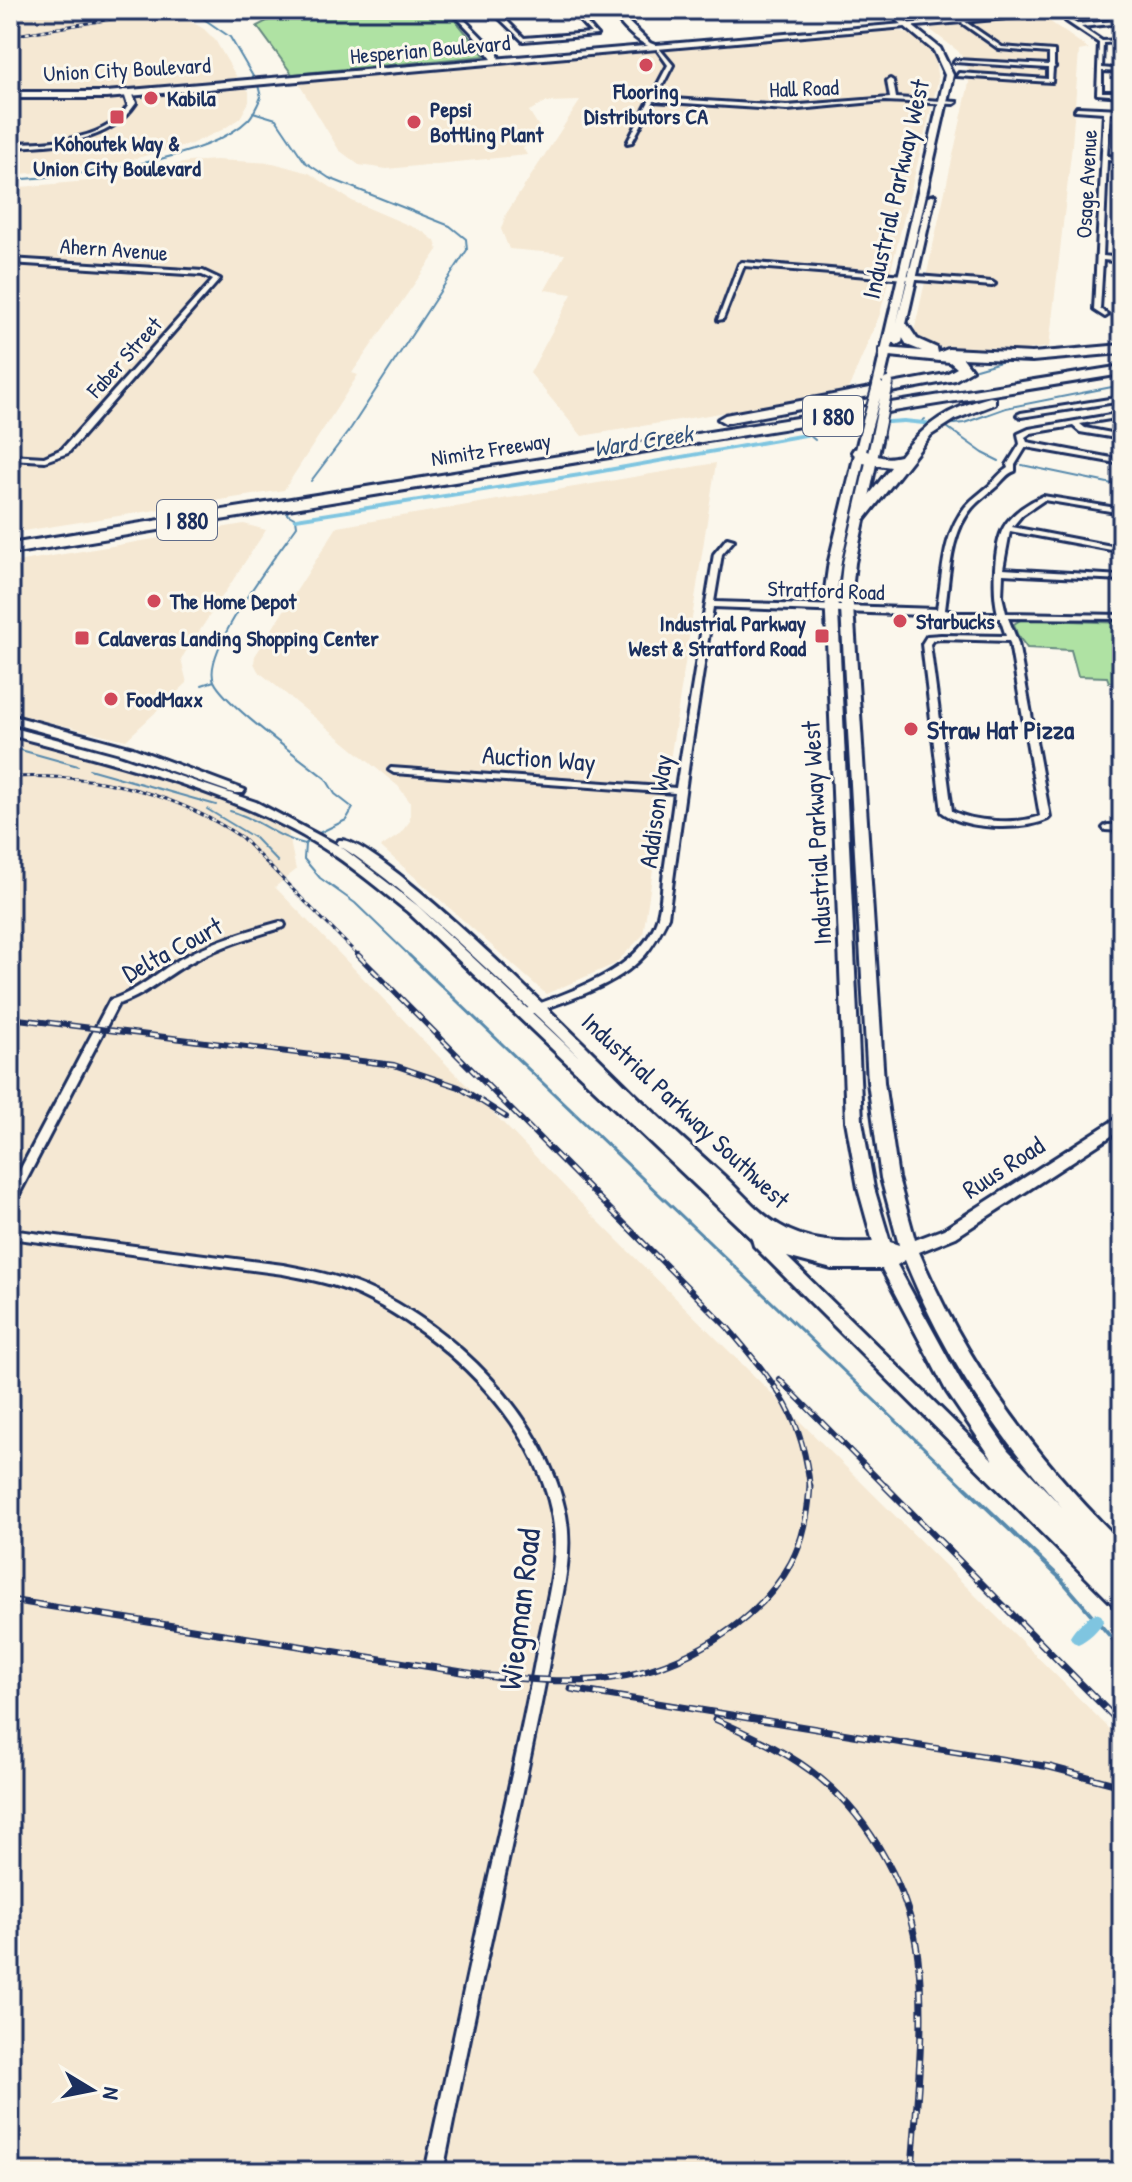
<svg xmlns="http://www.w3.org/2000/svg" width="1132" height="2182" font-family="'Patrick Hand',sans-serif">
<rect width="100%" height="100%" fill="#fbf7ec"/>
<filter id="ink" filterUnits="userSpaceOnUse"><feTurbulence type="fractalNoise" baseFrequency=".0125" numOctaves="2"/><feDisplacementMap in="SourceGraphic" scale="16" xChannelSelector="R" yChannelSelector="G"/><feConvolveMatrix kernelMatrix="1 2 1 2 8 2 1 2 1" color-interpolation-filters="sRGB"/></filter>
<g filter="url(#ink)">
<path fill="#f5e8d3" d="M10,10H88L101,18L149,10H171L204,29L215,40L239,81L91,93L10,91Z
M1042,16L1089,49L1079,51L1072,145L1049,347L1002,353L947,350L913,336L969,83L967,64L958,51L928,28Z
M893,30L908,33L928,49L935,59L938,81L880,314L847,392L582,436L530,373L572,294L545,290L565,254L509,249L501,229L506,214L580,101L546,102L529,111L543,133L523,148L527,155L387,169L359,165L339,150L296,79Z
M240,84L249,91V102L240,118L222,130L191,144L106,166L10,175V95L57,96Z
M216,160L273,163L309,173L352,201L422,231L435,241L438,250L352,373L358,375L284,490L10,533V188L109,179L188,162Z
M716,463L643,935L615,964L546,994L381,847L399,835L410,821V802L398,786L258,671L254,663L255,656L337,527Z
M244,524L266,530L181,659L187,683L126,740L10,713V563Z
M10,731L174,780L286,821L296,870L275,887L594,1217L1122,1741V2172H10Z"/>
<path fill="#afe2a3" stroke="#658880" stroke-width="2" d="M267,10H447L485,56L292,74L257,26L269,20Z
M1022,619L1122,623V683L1109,682L1107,677L1078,676L1071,650L1027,648L1017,634L1014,624Z"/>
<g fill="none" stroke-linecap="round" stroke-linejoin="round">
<path stroke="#5789ac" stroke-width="2" d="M253,112L276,119L305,162L329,178L450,226L466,239L467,250L351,428L311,481
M10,180C71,176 205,163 249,119C254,113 258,104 261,97L258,85L230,37L191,10
M1042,352L1122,344
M976,369L1004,361
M921,422L925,419
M944,425L964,423L1006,408L1122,385
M944,425L983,453L999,461
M809,435L815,440
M1022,465L1122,486
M288,510L287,514L296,519L297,526C278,553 201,651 214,681C225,705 303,760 326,779L335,794L353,808L346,820L315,835
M202,685L214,681
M10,747L78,766
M89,769L216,805
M207,809L255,838L278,862
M230,811C258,818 276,838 305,844
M310,840L305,844L304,859L320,878L355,903L411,957"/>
<path stroke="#5789ac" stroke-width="3" d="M409,955L966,1488"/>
<path stroke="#5789ac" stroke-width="4" d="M964,1486L1059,1577L1122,1650"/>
<path fill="#7fc5e0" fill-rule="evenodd" d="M904,419L944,423L948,425L944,427L904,423L873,425L580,477L296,521L292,519L296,517L580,473L873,421Z
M1096,1613L1101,1615L1104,1620C1099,1629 1088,1640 1078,1644L1073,1642L1070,1637C1075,1628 1086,1617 1096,1613Z"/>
<defs>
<path id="street" d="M450,10H455L498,54L499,63H495L471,32Z
M491,10H496L524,38L591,33L570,10H575L581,17L618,15L620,16L583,19L597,35L523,41Z
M1095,10C1105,10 1112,21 1122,21V23L1081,27L1102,41L1122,40V42L1103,43L1102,68L1122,70V72L1102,71V92H1122V96L1097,94L1099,43L1066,21L1082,16L1084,18L1072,21L1077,24L1112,21Z
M964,21L1002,47L1054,51V66L1055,67L1053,68L1052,82L957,76L959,73L1048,79V68L954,62L956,60L1049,65V53L999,49L962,23Z
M658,47L673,65L656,98L787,106L890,98L887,81L890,79L893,81L896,98L957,102L954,104L885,101L787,110L654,101L632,142L627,143L668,65L656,48Z
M123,90L132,92L136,103C109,144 54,145 10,147V143C48,142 105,143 128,106Z
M1077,107L1122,109V113L1110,112L1107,156L1122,157V161L1107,160L1103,256L1122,258V262L1103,260L1100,309L1108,315L1105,317L1094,310L1104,112L1075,110Z
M10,259L203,271L220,279L68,453L45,461L10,459V455L44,457L62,449L213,280L202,275L10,263Z
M742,262L992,282L995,284L992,286L744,266L723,319L718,320L739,264Z
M1122,397V401L1021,417L1017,415L1021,413Z
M1122,413V417L1080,424L1085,428L1122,435V439L1080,432L1073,426L1031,433L1025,437L1027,442L1122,460V464L1026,447L1015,465V471C1007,473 1003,481 996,487C988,494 979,500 972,508C949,535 950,577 945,610L957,613H998C992,593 994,544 1004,527C1012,513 1029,502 1043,496L1122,509V513L1044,500L1022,515L1012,527L1122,548V552L1010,531L1003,569L1122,576V580L1003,574L1002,596L1006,613L1122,615V619L1008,618L1018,643L1050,817L1048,819C1023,831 964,830 942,812L922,644L927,636L941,635L1006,636L1000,618L713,607L690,755L668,917C661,931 655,943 645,955C617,986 571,998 534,1013H526L525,1011L526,1009C572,990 643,970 658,916C661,904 662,891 663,879C667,851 671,822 675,793L394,773L389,770L391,768L676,788L714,554L727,538L734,540L722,554L714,602L937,609C943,575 942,534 966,506C973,498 982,492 990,485C996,479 1001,472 1008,468L1007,465L1020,444L1018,434L1029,429ZM941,639L1009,641L1010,643L1040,816C1018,825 972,822 952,811L930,644L933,640Z
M1108,825H1122V831L1105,830L1103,828L1105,826Z
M280,922L284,923L285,925L284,927C251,937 218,947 189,963C164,977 145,996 118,1004L16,1200L14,1203L10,1204V1189L110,1000C137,992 156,973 180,959C211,942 246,931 280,922Z
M10,1230L283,1265C311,1270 338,1276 365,1287C453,1325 547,1418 566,1515C574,1559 560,1603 552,1646C536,1735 516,1823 497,1912C478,1998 460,2085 443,2172H425C444,2085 462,1998 481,1912C501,1823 522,1735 538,1646C546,1603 561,1558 552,1514C534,1420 443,1334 359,1295C335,1284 309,1279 283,1274L10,1238Z"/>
<path id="secondary" d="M613,10H619L621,15L650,43L660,47V49C643,48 619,27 613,10Z
M885,10H892L940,48L953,75L897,322L928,197L935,195L902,342L897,345L893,342L883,385L878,388L873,385L945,75L934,51Z
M867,422L872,425L841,561L837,590L862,1121L874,1188L890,1242L899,1245L881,1178L868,1082L840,591L843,563L872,436L877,433L882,436L855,563L852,591L884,1082L898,1178L915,1240L944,1229L1122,1115V1129L956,1237L919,1252C966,1364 1036,1458 1122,1543V1565L1114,1561L1122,1569V1609L1115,1606L754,1246L752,1239L408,912C379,889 351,865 320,846C232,791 110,762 10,735V727L116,755L256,802L339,846L337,843L339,840C378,834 604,1065 644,1103C670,1128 698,1152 725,1177C741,1192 759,1214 779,1225C809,1243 839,1243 873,1242L858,1188L846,1121L825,590L829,561L862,425ZM340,846C383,873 421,908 459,943C499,980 540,1018 579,1057L418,906ZM787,1257L832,1269H882L947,1392L993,1460ZM905,1260C942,1352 996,1434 1062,1507L1008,1450L961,1382L897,1265Z
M10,715L133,748L245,790L243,793H233L123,754L10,723Z"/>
<path id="primary" d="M1067,10H1097L106,98H10V92H106Z"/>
<path id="highway" d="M897,324H907L917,339L937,348L938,353L948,349L1032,353L1122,345V353L1032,361L963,358L972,370L955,380L725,423L718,419L725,415L946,374L957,368L950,362L880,355V349L885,348L922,351L907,345L896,327Z
M1122,366V374L10,554V544Z
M990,397L995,398V404L956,419L931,435L865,519H855V513L891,467L863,463L852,452L854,449C871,447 873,463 900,456C927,422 948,409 990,397Z"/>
</defs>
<use href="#street" stroke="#1b2f5e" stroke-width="6"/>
<use href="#secondary" stroke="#1b2f5e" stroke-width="6"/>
<use href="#primary" stroke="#1b2f5e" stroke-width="6"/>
<use href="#highway" stroke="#1b2f5e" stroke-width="6"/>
<use href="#street" fill="#fbf7ec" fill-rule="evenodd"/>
<use href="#secondary" fill="#fbf7ec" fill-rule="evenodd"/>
<use href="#primary" fill="#fbf7ec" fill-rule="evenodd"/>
<use href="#highway" fill="#fbf7ec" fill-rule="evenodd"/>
<defs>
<path id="rail-far2" d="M10,36L166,10
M10,777C92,773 172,791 241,837L360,957"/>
<path id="rail-far1" d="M358,955L728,1328C774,1383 803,1414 810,1488
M10,1018L394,1065L459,1087L506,1117
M779,1379L887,1488"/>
<path id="rail" d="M885,1486L1122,1725
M10,1600L500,1678
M490,1676C530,1679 572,1684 612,1678C681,1668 757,1625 791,1563C804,1539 808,1513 810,1486
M571,1689L1050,1767L1122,1786
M715,1719C752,1736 790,1753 821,1779C872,1821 911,1893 918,1958C926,2029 916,2102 912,2172"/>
</defs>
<use href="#rail-far2" stroke="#1b2f5e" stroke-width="3"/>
<use href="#rail-far1" stroke="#1b2f5e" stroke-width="6"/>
<use href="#rail" stroke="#1b2f5e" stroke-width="7"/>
<use href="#rail-far2" stroke="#fbf7ec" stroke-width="2" stroke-dasharray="4" stroke-linecap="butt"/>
<use href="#rail-far1" stroke="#fbf7ec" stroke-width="3" stroke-dasharray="10" stroke-linecap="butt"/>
<use href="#rail" stroke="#fbf7ec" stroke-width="4" stroke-dasharray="12" stroke-linecap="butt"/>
<defs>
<path id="secondary-bridge" d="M867,425L878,386
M877,436L888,383"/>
</defs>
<use href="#secondary-bridge" stroke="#1b2f5e" stroke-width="14" stroke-linecap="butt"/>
<use href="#secondary-bridge" stroke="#fbf7ec" stroke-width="10"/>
</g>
</g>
<g fill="#d1495b" stroke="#fbf7ec" stroke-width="3">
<circle cx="646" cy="65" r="8"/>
<circle cx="151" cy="98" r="8"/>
<rect x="109" y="109" width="16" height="16" rx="4"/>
<circle cx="414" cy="122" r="8"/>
<circle cx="154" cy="601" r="8"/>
<circle cx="900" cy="621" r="8"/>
<rect x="814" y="628" width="16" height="16" rx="4"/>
<rect x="74" y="630" width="16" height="16" rx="4"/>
<circle cx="111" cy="699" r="8"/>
<circle cx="911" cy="729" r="8"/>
</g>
<g text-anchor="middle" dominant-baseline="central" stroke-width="6" stroke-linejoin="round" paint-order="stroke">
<g font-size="22" fill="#1b2f5e" stroke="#fbf7ec">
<text transform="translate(430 49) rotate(-5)">Hesperian Boulevard</text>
<text transform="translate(127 69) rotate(-3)">Union City Boulevard</text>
<text transform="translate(804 88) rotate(-2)">Hall Road</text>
<text transform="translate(1086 184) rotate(-87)">Osage Avenue</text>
<text transform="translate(114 249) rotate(4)">Ahern Avenue</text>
<text transform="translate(124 357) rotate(-48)">Faber Street</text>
<text transform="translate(491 449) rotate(-9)">Nimitz Freeway</text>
<text transform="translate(826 590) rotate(2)">Stratford Road</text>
</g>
<g font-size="22" font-weight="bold" fill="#1b2f5e" stroke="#fbf7ec" text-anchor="start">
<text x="646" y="91" text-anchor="middle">Flooring<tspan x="646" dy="25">Distributors CA</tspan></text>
<text x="167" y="98">Kabila</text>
<text x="430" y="109">Pepsi<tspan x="430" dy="25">Bottling Plant</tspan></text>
<text x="117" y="143" text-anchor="middle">Kohoutek Way &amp;<tspan x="117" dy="25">Union City Boulevard</tspan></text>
<text x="170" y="601">The Home Depot</text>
<text x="916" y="621">Starbucks</text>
<text x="806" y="623" text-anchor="end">Industrial Parkway<tspan x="806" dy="25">West &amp; Stratford Road</tspan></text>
<text x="98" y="638">Calaveras Landing Shopping Center</text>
<text x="127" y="699">FoodMaxx</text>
</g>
<g fill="#fbf7ec" stroke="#5e6b89" stroke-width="2">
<rect x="803" y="396" width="60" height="40" rx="6"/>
<rect x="157" y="500" width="60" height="40" rx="6"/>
</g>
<g font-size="24" font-weight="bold" fill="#1b2f5e">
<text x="833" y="416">I 880</text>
<text x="187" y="520">I 880</text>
</g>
<g font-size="24" font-style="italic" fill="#34547e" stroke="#fbf7ec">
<text transform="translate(643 440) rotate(-9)">Ward Creek</text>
</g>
<g font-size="26" fill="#1b2f5e" stroke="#fbf7ec">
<text transform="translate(895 189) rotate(-77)">Industrial Parkway West</text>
<text transform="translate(539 758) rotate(4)">Auction Way</text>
<text transform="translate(655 811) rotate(-82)">Addison Way</text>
<text transform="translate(816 833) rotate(-93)">Industrial Parkway West</text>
<text transform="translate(172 949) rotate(-28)">Delta Court</text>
<text transform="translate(686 1110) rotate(43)">Industrial Parkway Southwest</text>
<text transform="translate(1003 1167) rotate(-33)">Ruus Road</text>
</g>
<g font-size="26" font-weight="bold" fill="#1b2f5e" stroke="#fbf7ec" text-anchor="start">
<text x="927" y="729">Straw Hat Pizza</text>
</g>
<g font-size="32" fill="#1b2f5e" stroke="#fbf7ec">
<text transform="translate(519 1609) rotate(-83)">Wiegman Road</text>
</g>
</g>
<rect width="1132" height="2182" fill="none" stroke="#fbf7ec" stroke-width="40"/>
<rect x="20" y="20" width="1092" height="2142" fill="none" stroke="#1b2f5e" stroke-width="3" filter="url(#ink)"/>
<g transform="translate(92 2090) rotate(100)" stroke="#fbf7ec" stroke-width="6" paint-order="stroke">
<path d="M0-6L14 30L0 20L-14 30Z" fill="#1b2f5e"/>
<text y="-12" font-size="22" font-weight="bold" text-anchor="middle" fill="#1b2f5e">N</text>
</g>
</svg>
